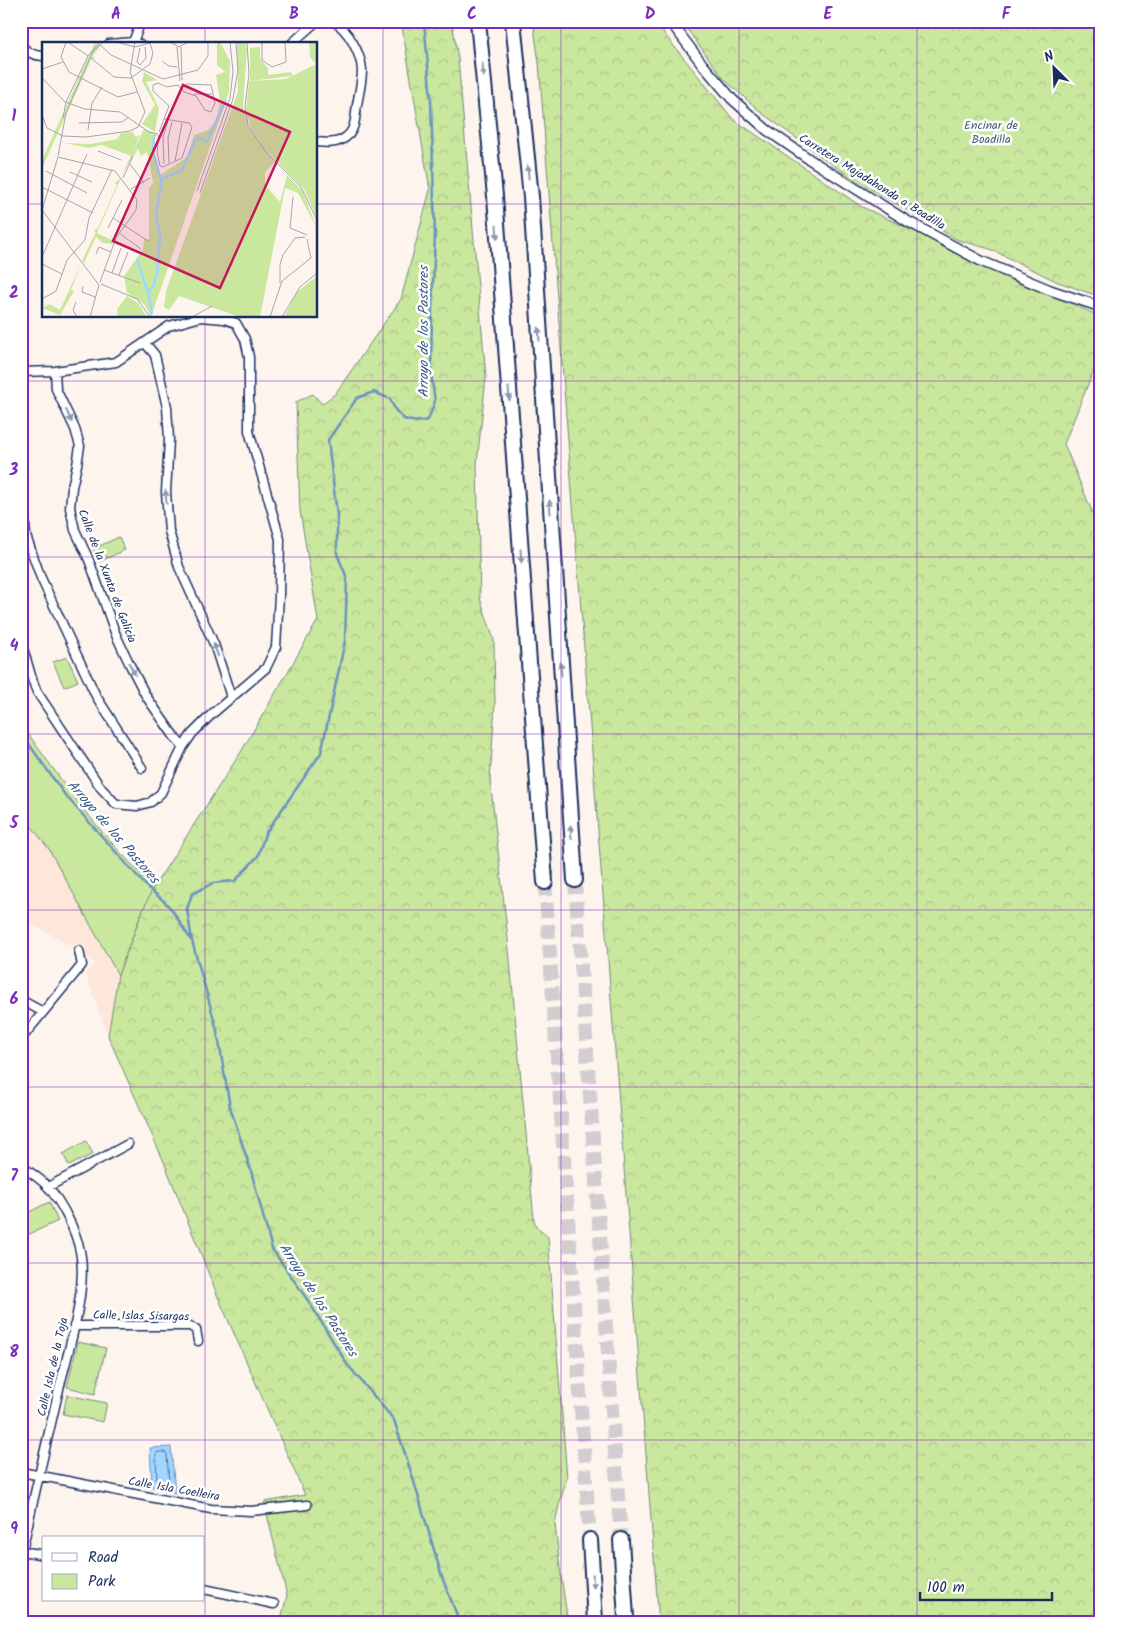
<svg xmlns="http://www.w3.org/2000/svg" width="1122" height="1644" font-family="Kalam,sans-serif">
<defs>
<pattern id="forest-crowns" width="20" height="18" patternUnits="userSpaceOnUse" patternTransform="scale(1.25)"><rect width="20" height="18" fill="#cae79e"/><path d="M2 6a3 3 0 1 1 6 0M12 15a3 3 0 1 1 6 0" fill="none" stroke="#adc68a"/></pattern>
</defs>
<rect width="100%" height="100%" fill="#fef4ee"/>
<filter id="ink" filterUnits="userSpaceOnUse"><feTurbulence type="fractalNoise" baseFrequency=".02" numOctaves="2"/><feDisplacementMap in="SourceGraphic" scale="10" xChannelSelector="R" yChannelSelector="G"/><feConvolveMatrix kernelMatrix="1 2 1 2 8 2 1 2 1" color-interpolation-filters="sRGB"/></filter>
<g filter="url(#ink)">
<path fill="#fde7da" d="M21,813L49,849L118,975L108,1036L85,973L95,964L68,944L21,918Z"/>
<path fill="url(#forest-crowns)" stroke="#728b7e" d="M401,21H452L458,59L486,377L477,464L480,598L494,640L495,704L490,779L508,939L534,1220L536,1227L548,1237L567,1478L559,1505L555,1524L561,1576L568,1623H280L287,1596L264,1502L305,1495L218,1297L164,1162L108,1036L118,975L149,894L241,752L318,620L300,511L296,402L313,394L322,404L335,394L401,299L430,190Z
M533,21H657L665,35L733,119L862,207L1101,317V352L1064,444L1101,533V1623H659L539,63Z
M681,21H1101V297L1058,282L990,249L958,240L847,175L763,114L724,79Z"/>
<path fill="#cae79e" stroke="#728b7e" d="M119,537L125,550L99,562L93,549Z
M67,657L78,681L64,687L53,662Z
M21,724C62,781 102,839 154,886L141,914L118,975L49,849L21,813Z
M86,1141L93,1154L69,1166L63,1154Z
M49,1202L58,1221L21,1238V1216Z
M78,1342L106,1348L95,1394L67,1387Z
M67,1395L107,1403L103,1422L63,1414Z"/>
<path fill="#a0d6ff" stroke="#6b93bf" d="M171,1447L175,1493L152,1487L150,1448Z"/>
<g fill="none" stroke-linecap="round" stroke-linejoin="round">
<path stroke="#50729e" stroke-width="1" d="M158,1452H165L167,1454L169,1483L167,1485L157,1482L156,1455Z"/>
<path stroke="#6b93bf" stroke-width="2.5" d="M424,21L431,100L435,234L432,311L431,374L435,401L428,420L416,422L404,419L396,411L390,399L374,392L357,398L328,440L337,515V554L347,578L345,641L321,753L265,834L258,856L235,881L213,883L192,894L187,909L192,941L217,1030L230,1107L251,1171L272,1249L309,1302L347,1364L394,1420L412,1475L442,1577L460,1623
M21,733L65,795L148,888L164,901L172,910L191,940"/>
<path stroke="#d1cdd1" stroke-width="14" stroke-dasharray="14 7" stroke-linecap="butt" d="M575,880L621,1540
M545,882L590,1540"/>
<defs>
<path id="minor" d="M133,42L140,24L144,21
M109,44L133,42L140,44
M291,44L317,21
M21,46C28,52 34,56 44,56
M316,142C326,143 338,144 346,137C356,130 355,116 357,105C359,93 362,82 362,70C361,54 348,29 333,21
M145,343L155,355L167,407L169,440L166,492L169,531L179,567L214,644L231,697
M55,371L56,389L75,429L80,446L77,465L72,487L70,508L75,530L89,560L116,635L130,665L146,696L176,739L183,747
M21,372L55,371L116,362L169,326L201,317L224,319L236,323L245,339L249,357V431L280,539L279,596L276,647L266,668L212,714L192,734L183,747L161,793L151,802L137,806L116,804L101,788L37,692L32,679L21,641
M21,473L26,536L41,578L96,696L142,768
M21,1000L43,1012
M21,1039L82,965L79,951
M21,1166C30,1172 41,1179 48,1187C62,1203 76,1231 80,1251C88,1288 68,1352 59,1389C46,1445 33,1500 21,1556
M48,1187L128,1144
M74,1326H190L196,1330L198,1341
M21,1472L211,1509L251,1511L307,1505
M22,1551L44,1555
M204,1589L274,1604"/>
<path id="tertiary" d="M670,21L703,65L732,99L767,130L809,159L907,221L981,261L1050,290L1101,307"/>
<path id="motorway" d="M478,21L495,196L545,882
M513,21L531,197L575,880
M590,1540L595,1621
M621,1540L626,1618"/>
</defs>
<use href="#minor" stroke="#1b2f5e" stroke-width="11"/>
<use href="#tertiary" stroke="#1b2f5e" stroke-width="12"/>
<use href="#motorway" stroke="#1b2f5e" stroke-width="18"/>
<use href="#minor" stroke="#fff" stroke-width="8"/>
<use href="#tertiary" stroke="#fff" stroke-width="9"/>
<use href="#motorway" stroke="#fff" stroke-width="14"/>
</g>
<defs><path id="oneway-solid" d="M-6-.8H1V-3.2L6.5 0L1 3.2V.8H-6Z" transform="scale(1.25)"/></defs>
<g fill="#8d97ae">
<use href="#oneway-solid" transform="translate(483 70) rotate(85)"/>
<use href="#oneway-solid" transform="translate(528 172) rotate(-96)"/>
<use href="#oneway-solid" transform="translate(497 232) rotate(86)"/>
<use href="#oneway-solid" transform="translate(539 334) rotate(-94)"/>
<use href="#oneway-solid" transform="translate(509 394) rotate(86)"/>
<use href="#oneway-solid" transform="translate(69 416) rotate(65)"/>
<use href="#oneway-solid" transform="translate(166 497) rotate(-94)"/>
<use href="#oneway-solid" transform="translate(550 507) rotate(-94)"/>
<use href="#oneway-solid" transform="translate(521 556) rotate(86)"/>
<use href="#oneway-solid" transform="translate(216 650) rotate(-109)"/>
<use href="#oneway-solid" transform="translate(132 669) rotate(63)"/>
<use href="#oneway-solid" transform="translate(561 669) rotate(-94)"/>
<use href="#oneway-solid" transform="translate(571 832) rotate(-94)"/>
<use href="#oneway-solid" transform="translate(593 1581) rotate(87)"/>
</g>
</g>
<path fill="none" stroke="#7b2cbf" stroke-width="1" stroke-opacity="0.55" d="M205,21V44M383,21V1623M561,21V1623M739,21V1623M917,21V1623M21,204H44M316,204H1101M205,316V1623M21,381H1101M21,557H1101M21,734H1101M21,910H1101M21,1087H1101M21,1263H1101M21,1440H1101"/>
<g text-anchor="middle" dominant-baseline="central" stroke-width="5" stroke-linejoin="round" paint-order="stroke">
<g font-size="12" fill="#475d6e" stroke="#fff">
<text x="991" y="125">Encinar de<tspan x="991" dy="14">Boadilla</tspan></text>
</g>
<g font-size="12" fill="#1b2f5e" stroke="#fff">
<text transform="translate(872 182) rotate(32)">Carretera Majadahonda a Boadilla</text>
<text transform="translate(107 576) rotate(69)">Calle de la Xunta de Galicia</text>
<text transform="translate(141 1316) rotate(1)">Calle Islas Sisargas</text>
<text transform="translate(53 1367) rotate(-77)">Calle Isla de la Toja</text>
<text transform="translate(174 1489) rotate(10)">Calle Isla Coelleira</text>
</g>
<g font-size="14" font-style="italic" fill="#3c5986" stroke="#fff">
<text transform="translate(424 332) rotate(-90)">Arroyo de los Pastores</text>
<text transform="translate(113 832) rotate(49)">Arroyo de los Pastores</text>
<text transform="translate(318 1300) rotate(57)">Arroyo de los Pastores</text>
</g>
</g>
<g transform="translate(42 42)">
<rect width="275" height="275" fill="#fef4ee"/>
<path d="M175,0H178L188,19L187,50L109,275L102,262L85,251L82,234L101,207L102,197H107V146L117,134L145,115L152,93L166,88L174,79L178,60L174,33L183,30L175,23ZM195,0H203L205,7L201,64L206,85L233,120L223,130V143L238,160L245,133L260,148L275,186L256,151L243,146L218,275H198L137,254L127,268L122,265L124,249L196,49ZM267,0H275V176L262,147L222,106L209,86L204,69L207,39L244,37L274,22L268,15ZM91,90L93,95L98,93L89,114L60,103L47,106L22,101L49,102L75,97L79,91ZM275,234V275H242L255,250ZM85,254L96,261L105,275H76L75,267Z" fill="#cae79e"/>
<path d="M53,0L58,4L51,14L54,17L50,16L0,126V118ZM218,5V16L226,26V33L249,30L251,34L208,39V6ZM102,30L115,38L104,40L117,66L113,90L100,82L113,63L100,39ZM102,87L116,93L112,95V110L118,133L111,140L105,110L99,114L96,107L79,134ZM79,136L55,191L70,198L69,193L72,199L70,202L61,201L54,195L42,221L40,219L54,190L51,189L56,186L75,143L73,141ZM39,222L29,248L32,249L18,273L0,266L8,262L18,268Z" fill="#cae79e"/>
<path fill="none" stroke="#a0d6ff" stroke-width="2.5" d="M112,93L111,110L119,138M95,218L106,250M110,272L106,250L112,243L115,232L118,194L114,173L120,137L140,128L153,98L158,96L165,99L184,58"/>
<path fill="none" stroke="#a3a5b4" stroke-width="1" d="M24,0L19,15L27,30L76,55L95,50M26,0L46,14M55,0L69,13L121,37L156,28L166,14V0M74,0L93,5L108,1M128,0L137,5L146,0M205,0L207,32L203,65L206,83L223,109L259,145L275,178M220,0V18L230,25L244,20L243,0M135,5L138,39M139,5L140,38M98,6L95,20L98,23L104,16L103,5M49,16L72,35L89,36L108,22L111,11L108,1M120,19L127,24L135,25M0,27L21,20M0,36L23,60L43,67L78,70L107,90L116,92M116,41L111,43V49L127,64L117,90M116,41L125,45L136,43M136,43L142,50L154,54L163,68L169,70L173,61L169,43L144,42M152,52H170M0,73L5,86L21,94L44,95L88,89L96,85L103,70L88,30L93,0M21,76L24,60L46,14L58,0M37,81L80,80L87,75M46,88L50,61L60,45M117,93L115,110L118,124L121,125L140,116L150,85L147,81L122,77M56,109L79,118M16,114L24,71L51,9L62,0M16,115L73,129L95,158L94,168L74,196L58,240M133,119L140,81M127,121L126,96L130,80M88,122L102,141M122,122L121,95L126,79M4,129L45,151M28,130L50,140M81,136L91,114M0,145L51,171M89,147L108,136M155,149L188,56L191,30L188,0M158,151L191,57L196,28L194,0M251,155L248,186L265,193M0,168L57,243M0,168L16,115M71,176L106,199M66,186L80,158M77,191L99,207M54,212L57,205L69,210M0,215L45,112M0,222L20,232M62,228L98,241M70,231L79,206M77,233L86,210M238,241V222L241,213L253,196L263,195M59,242L95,257L108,275M41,244L40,250L53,255M0,257L14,249L25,218L43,198L47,176L70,128M34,260L31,268L35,275M48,275L57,243M150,275L170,264M228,275L240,239L269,216L265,197M240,275L258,245L275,231"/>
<path fill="#c2185b" fill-opacity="0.15" stroke="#c2185b" stroke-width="2.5" d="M141,43L248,90L178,246L71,199Z"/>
<rect width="275" height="275" fill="none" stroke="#1b2f5e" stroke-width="2.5"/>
</g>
<rect width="1122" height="1644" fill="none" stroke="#fff" stroke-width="55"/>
<rect x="42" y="1536" width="162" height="65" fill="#ffffff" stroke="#a4acbf"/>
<rect x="52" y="1553" width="25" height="8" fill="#ffffff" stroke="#a4acbf"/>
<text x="88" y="1562" font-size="15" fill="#1b2f5e">Road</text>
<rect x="52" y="1574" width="25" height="15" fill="#cae79e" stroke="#a4acbf"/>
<text x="88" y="1586" font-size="15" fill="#1b2f5e">Park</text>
<g transform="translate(1054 68) rotate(336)" stroke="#ffffff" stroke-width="4" paint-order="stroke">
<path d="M0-4L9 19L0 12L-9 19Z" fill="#1b2f5e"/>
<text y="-8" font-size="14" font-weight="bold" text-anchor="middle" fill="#1b2f5e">N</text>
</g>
<path d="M920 1592v8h132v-8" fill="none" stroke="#1b2f5e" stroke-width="2.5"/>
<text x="927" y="1592" font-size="15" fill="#1b2f5e" stroke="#ffffff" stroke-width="4" paint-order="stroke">100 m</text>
<rect x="28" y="28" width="1066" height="1588" fill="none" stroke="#7b2cbf" stroke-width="2"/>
<g font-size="16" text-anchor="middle" font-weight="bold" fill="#7b2cbf">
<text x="116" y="19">A</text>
<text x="294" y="19">B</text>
<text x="472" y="19">C</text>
<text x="650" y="19">D</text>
<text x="828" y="19">E</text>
<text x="1006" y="19">F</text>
<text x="14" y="121">1</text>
<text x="14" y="298">2</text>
<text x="14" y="475">3</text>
<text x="14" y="651">4</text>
<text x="14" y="828">5</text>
<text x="14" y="1004">6</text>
<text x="14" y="1181">7</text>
<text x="14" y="1357">8</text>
<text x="14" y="1534">9</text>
</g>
</svg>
